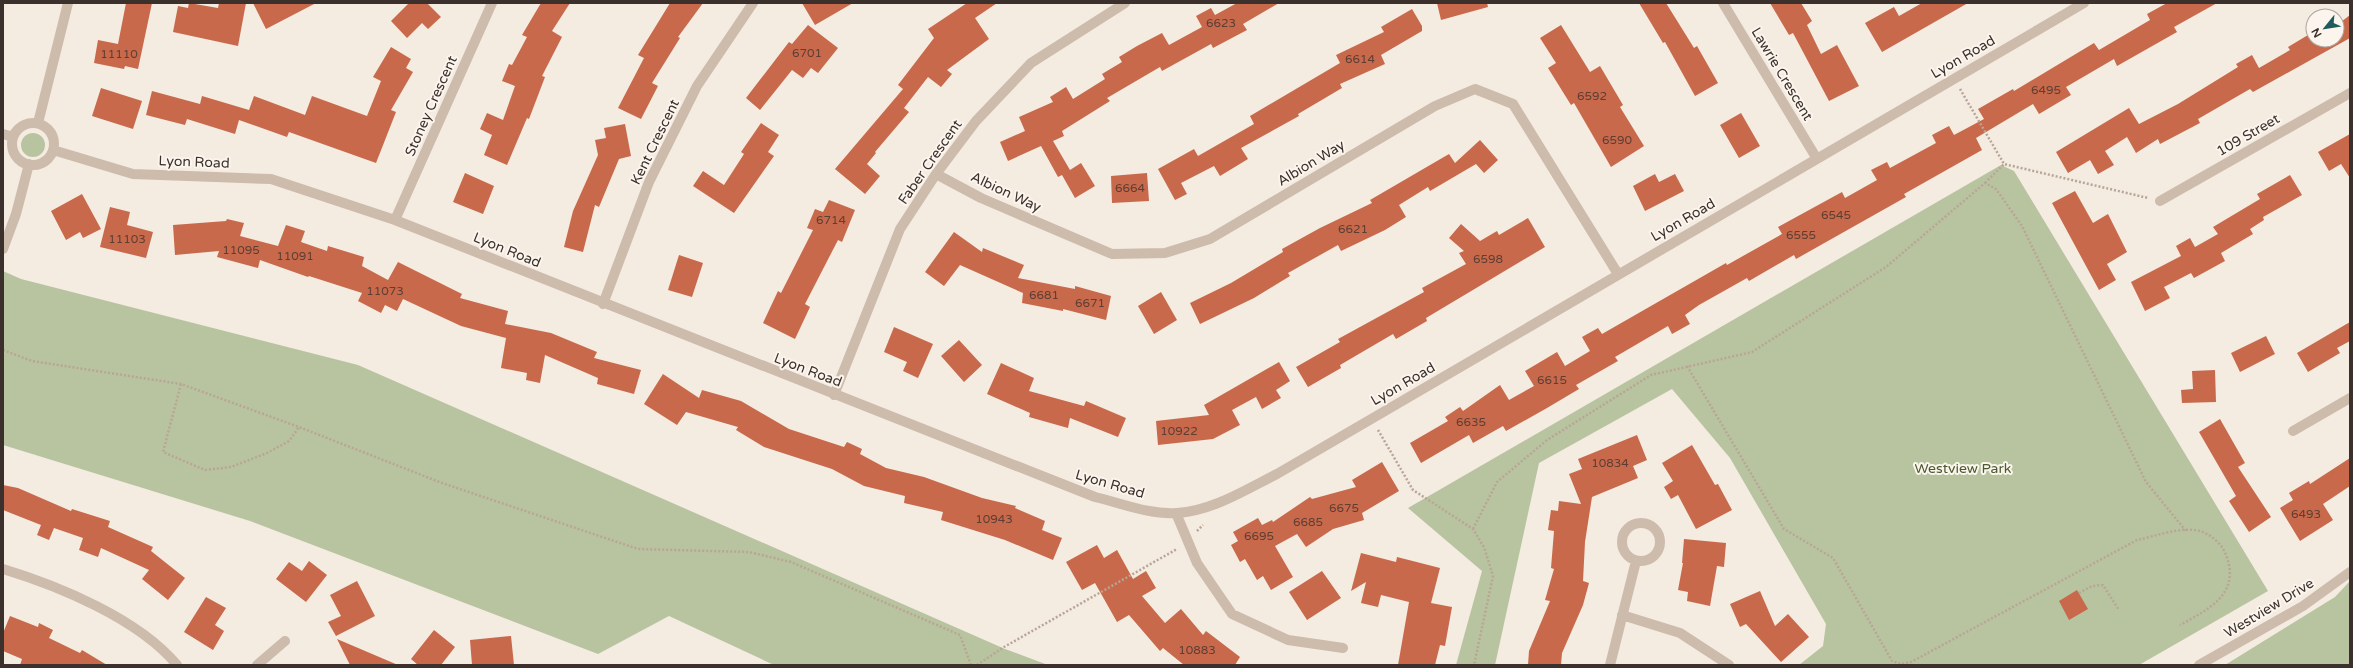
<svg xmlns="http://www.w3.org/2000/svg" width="2353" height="668" font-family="'Varela Round',sans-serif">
<rect width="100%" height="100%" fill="#f4ebe1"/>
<path fill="#b8c4a0" d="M21 145a12 12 0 1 1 24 0a12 12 0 1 1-24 0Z
M2001,165L2014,171L2268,591L2139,665H1799L1823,646L1826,624L1730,458L1672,389L1539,463L1495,665H1456L1482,571L1408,508Z
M3,271L21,279L358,365L1005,649L1048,665H774L669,616L598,654L250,521L3,445Z
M2350,581V665H2225L2335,597Z"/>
<path fill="#c8694b" d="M126,3H152L138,69L125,66L124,69L94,63L98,40L118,44Z
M189,3L218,8L219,3H246L238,46L173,32L178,6L188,8Z
M253,3H316L266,29Z
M409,3H427L441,17L428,29L422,23L407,38L391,21Z
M541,3H570L552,31L562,37L542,76L545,77L529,119L527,118L507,165L484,155L492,135L480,129L487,113L503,120L515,86L502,81L509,64L512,65L527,37L522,35Z
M670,3H703L678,37L680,38L652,83L658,86L641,119L618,108L644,58L638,55Z
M802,3H853L815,25Z
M967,3H997L975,18L989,39L947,70L952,74L941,87L928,77L904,108L909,112L875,152L876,153L867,164L880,176L865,194L835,169L903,89L898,85L934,38L928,29Z
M1237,3H1279L1243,24L1247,30L1213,48L1211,44L1162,71L1160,67L1107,98L1110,101L1062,131L1064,136L1053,141L1070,170L1081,163L1095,186L1075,198L1062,175L1058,177L1041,146L1008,161L1000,142L1025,131L1019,117L1053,102L1050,97L1066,87L1073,99L1105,79L1102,74L1122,62L1119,57L1137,46L1162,33L1169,45L1202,27L1196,16L1211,8L1215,15Z
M1437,3H1487L1488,7L1441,20Z
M1639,3H1666L1694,48L1697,46L1718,83L1695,96L1665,42L1663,43Z
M1770,3H1801L1812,21L1807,25L1821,54L1837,45L1859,86L1829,101L1793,33L1789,35Z
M1922,3H1968L1882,52L1865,23L1894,7L1899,16Z
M2167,3H2217L2174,27L2177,32L2117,66L2114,59L2066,87L2071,95L2039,114L2033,104L1976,138L1982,150L1904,194L1906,197L1796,259L1794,255L1749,281L1747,278L1699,305L1685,315L1690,324L1672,334L1668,326L1615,357L1618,361L1576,385L1579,389L1547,408L1506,431L1503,426L1473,443L1469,435L1421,463L1410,443L1448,421L1445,417L1460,407L1463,411L1500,385L1509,400L1534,386L1525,371L1557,352L1565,366L1590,351L1582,337L1598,328L1602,334L1726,263L1727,265L1782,234L1778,227L1842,192L1845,198L1877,180L1871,170L1887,162L1890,168L1936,143L1932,135L1949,126L1954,135L1984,119L1978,109L2013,89L2014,91L2094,43L2099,50L2150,20L2147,14Z
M1412,9L1422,26V31L1381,55L1385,64L1340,84L1342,88L1298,114L1299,116L1241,148L1248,159L1220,176L1214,166L1181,183L1187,194L1175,200L1158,169L1194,149L1198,156L1254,124L1250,116L1340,63L1336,55L1384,32L1381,27Z
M2350,15V38L2253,92L2250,89L2198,119L2200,123L2160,144L2158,139L2136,153L2127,137L2105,151L2114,165L2098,174L2090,160L2068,173L2056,152L2129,108L2139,124L2178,104L2238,67L2236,64L2252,55L2259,68L2290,50L2288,47L2313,32V43L2317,40H2337V25Z
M808,25L838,48L818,73L811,68L803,78L792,70L760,110L746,98L789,42L792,44Z
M1561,25L1590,72L1600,66L1623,105L1620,107L1644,146L1611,167L1574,103L1571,105L1548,68L1556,63L1540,38Z
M391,47L411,59L406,68L413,72L391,110L396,112L376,163L289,132L287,137L239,120L235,134L187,119L185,125L146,115L152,91L200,104L202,96L249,110L254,96L305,115L312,96L367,116L381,81L373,77Z
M101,88L142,101L133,129L92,116Z
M1741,113L1760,146L1739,158L1720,125Z
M761,123L779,135L768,152L774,156L734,213L693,186L703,171L724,185L744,154L741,152Z
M625,124L631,156L619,159L599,207L595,205L583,252L564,247L573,211L598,155L595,140L606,138L604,128Z
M2350,134V178L2341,164L2329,171L2318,152Z
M1480,140L1498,160L1484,173L1476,164L1430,191L1428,187L1399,205L1406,217L1385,230L1341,251L1338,245L1288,273L1290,276L1254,298L1200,324L1190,303L1231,283L1283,252L1282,249L1320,228L1372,203L1370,200L1449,154L1455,163Z
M465,173L494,186L483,214L453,202Z
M1147,173L1149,201L1112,203L1111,176Z
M1655,174L1659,182L1675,174L1684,191L1645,211L1633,186Z
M2290,175L2302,195L2263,217L2264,220L2250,229L2253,234L2221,253L2225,261L2194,278L2191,273L2164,287L2170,298L2145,311L2131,282L2181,256L2176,246L2190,238L2195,247L2218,234L2213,227L2260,199L2257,194Z
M2075,191L2093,223L2108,214L2127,252L2107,264L2116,280L2099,290L2052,203Z
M82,194L101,229L83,238L80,232L66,240L51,211Z
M829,200L855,210L842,242L838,240L805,304L810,307L795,339L763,323L778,291L781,293L813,230L807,228L815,209L823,212Z
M110,207L130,212L127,225L153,232L146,258L100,247Z
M1528,218L1545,247L1426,318L1427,321L1396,339L1393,334L1340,365L1341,368L1308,387L1296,367L1340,342L1338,339L1424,292L1422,288L1466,264L1459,253L1464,251L1449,238L1461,224L1480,241L1497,231L1499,235Z
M227,219L244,223L240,236L278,246L286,225L305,231L301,242L327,251L328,246L364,257L362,266L388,280L398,262L462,294L460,298L508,311L505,324L551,333L597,352L594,358L641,370L634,394L597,384L598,378L545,355L540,383L526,380L527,373L501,368L506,338L461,326L403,299L397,311L385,305L381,313L358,301L362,293L309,276L308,277L260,260L258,268L217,257L219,251L175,255L173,225L226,221Z
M954,232L982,252L983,248L1024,265L1018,278L1075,289V286L1111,296L1106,320L1063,309V311L1022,303L1023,293L960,265L944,286L925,272Z
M679,255L703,263L692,297L668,290Z
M1161,292L1177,320L1154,334L1138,306Z
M2350,322V341L2337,348L2340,353L2308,372L2297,353Z
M894,327L933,344L918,378L903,371L907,362L884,352Z
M2266,336L2275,354L2240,372L2231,353Z
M959,340L982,365L964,382L941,356Z
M1279,362L1290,381L1276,390L1281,398L1262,409L1256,397L1232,410L1240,425L1213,439L1158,445L1156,421L1209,415L1204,405Z
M1001,363L1034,378L1029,391L1084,406L1086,401L1126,418L1118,437L1070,418L1068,428L1029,417L1030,413L987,394Z
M2215,370L2216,402L2182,403L2181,390L2193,389L2192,371Z
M663,374L699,398L702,390L741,401L789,429L844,447L847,442L862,449L860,454L886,468L924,477L982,498L1016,506L1015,508L1045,521L1042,530L1062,538L1053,560L1005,540L941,520L943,512L904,503L905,496L864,486L832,469L764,447L736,430L738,427L686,412L677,425L644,404Z
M2220,419L2245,463L2238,467L2271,517L2249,532L2229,501L2236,496L2199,432Z
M1637,435L1647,460L1633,466L1638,478L1592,497L1585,542L1583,581L1589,583L1583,605L1562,653L1561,665H1528L1529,651L1550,601L1545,600L1554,569L1551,568L1554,531L1548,530L1551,510L1558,511L1559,501L1581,504L1569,474L1582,469L1578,459Z
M1692,445L1715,485L1718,484L1732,510L1696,529L1678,495L1671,499L1664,487L1673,481L1662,463Z
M2350,458V486L2323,504L2333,520L2300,541L2280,508L2293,500L2289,493L2309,481L2310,484Z
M1382,462L1399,491L1362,513L1364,520L1333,529L1306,547L1297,534L1275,546L1293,577L1271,590L1263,576L1257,580L1245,559L1240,562L1231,545L1238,541L1233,532L1258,518L1262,525L1272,520L1273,522L1310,497L1312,499L1356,487L1352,480Z
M3,485L18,488L71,511L72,509L110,521L108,527L153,547L151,551L185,578L168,600L142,579L149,570L101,548L98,557L79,550L83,538L54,528L49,540L37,535L41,525L3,510Z
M1684,539L1726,543L1724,567L1717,566L1710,606L1687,601L1688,592L1678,590L1683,563H1682Z
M1097,545L1104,558L1117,550L1133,579L1146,571L1156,588L1142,596L1165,623L1181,609L1203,635L1206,631L1240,657L1235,665H1184L1163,648L1160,651L1129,615L1117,622L1095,583L1082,590L1066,562Z
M1361,553L1396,562L1397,557L1440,568L1431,603L1452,607L1445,646L1440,645L1435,665H1398L1409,602L1381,595L1378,607L1361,603L1366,582L1351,591Z
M309,561L327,575L306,602L276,579L289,562L302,571Z
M1322,571L1341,598L1307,620L1289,592Z
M357,581L375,616L336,636L328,622L341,616L330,595Z
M2077,590L2088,609L2069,620L2059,601Z
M1760,591L1775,626L1788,614L1809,637L1781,662L1746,624L1740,627L1730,604Z
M206,597L226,608L215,625L224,631L213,650L184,632Z
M10,616L38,627L39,623L53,630L49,638L80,653L82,650L107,665H20L22,659L3,651V633Z
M434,630L455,647L441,665H418L411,659Z
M511,636L514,665H472L470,640Z
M337,639L398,665H350Z"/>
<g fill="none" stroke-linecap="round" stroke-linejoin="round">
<path stroke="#b9a596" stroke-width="2.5" stroke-dasharray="2 2" stroke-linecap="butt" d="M1960,89L2004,164L2148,198
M1985,183L2004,164
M3,350L32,361L181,384L299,427L442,483L638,549L749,552L791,562L960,635L971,665
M1687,366L1784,529L1833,558L1892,661L1901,664L1911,662L2137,540C2156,536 2182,526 2200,531C2212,535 2222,544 2226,555C2241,594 2209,609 2180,625
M181,384L163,452L205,470L231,467L267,453L289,441L299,427
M1378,430L1413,490L1473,529L1484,547L1493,576L1474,665
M1473,529L1497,482L1547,440L1651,375L1752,352L1886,267L1985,183L1996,189L2022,226L2146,482L2186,531
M1197,531L1203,525
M2079,593L2092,586L2103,585L2119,610
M977,665L1004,647L1177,549"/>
<path stroke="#cdbbac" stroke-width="10" d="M1723,3L1817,159
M38,123L68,3
M12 144a21 21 0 1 1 42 0a21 21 0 1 1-42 0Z
M3,134L13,137
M53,150L133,174L271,179L395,220L1095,497C1121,503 1150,515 1177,513C1212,511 1245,490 1277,474L2084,3
M936,174L981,198L1112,254L1165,253L1210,239L1435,106L1475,89L1513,104L1618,274
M2160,201L2350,93
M395,220L492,3
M3,249L16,214L29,164
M603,304L649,182L697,86L753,3
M834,395L900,229L936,174L976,121L1031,63L1125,3
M2293,431L2350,398
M1176,513L1197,563L1232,614L1288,640L1343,648
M1622 542a19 19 0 1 1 38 0a19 19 0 1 1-38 0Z
M3,569C59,586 139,619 177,665
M1622,615L1680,633L1729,665
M257,665L285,641
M1610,665L1636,561
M2199,665L2303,606L2350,572"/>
</g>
<g text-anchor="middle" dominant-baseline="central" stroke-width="4" stroke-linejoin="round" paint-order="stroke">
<g font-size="12" fill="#5e3e33">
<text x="1221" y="23">6623</text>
<text x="807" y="53">6701</text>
<text x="119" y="54">11110</text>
<text x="1360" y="59">6614</text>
<text x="2046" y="90">6495</text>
<text x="1592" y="96">6592</text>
<text x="1617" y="140">6590</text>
<text x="1130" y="188">6664</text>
<text x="1836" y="215">6545</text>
<text x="831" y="220">6714</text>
<text x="1353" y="229">6621</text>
<text x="1801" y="235">6555</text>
<text x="127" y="239">11103</text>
<text x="241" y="250">11095</text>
<text x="295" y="256">11091</text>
<text x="1488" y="259">6598</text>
<text x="385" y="291">11073</text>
<text x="1044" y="295">6681</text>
<text x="1090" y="303">6671</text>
<text x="1552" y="380">6615</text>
<text x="1471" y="422">6635</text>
<text x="1179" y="431">10922</text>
<text x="1610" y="463">10834</text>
<text x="1344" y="508">6675</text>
<text x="2306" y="514">6493</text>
<text x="994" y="519">10943</text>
<text x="1308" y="522">6685</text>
<text x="1259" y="536">6695</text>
<text x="1197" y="650">10883</text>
</g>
<g font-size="14" fill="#3b302b" stroke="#fbf5ee">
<text transform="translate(1963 57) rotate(-30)">Lyon Road</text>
<text transform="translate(1782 74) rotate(59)">Lawrie Crescent</text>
<text transform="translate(431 106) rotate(-66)">Stoney Crescent</text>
<text transform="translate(2248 135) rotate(-30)">109 Street</text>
<text transform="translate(655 142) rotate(-64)">Kent Crescent</text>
<text transform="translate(194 162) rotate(2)">Lyon Road</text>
<text transform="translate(930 162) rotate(-55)">Faber Crescent</text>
<text transform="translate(1311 163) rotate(-31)">Albion Way</text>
<text transform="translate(1006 192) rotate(25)">Albion Way</text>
<text transform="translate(1683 220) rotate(-30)">Lyon Road</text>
<text transform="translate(507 250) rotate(22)">Lyon Road</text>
<text transform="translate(808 370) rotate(21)">Lyon Road</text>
<text transform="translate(1403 384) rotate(-30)">Lyon Road</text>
<text transform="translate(1110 484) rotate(16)">Lyon Road</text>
<text transform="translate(2269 608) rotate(-31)">Westview Drive</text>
</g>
<g font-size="14" fill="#4a5a2e" stroke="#fbf5ee">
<text x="1963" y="468">Westview Park</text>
</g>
</g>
<rect width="2353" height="668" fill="none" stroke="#3b302b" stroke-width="8"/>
<g transform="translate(2325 28) rotate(240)"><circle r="19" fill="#fbf5ee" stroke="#aea6a0"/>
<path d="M0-3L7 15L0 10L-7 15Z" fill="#1f5a5e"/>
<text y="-6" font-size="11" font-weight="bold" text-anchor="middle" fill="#3b302b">N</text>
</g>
</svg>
